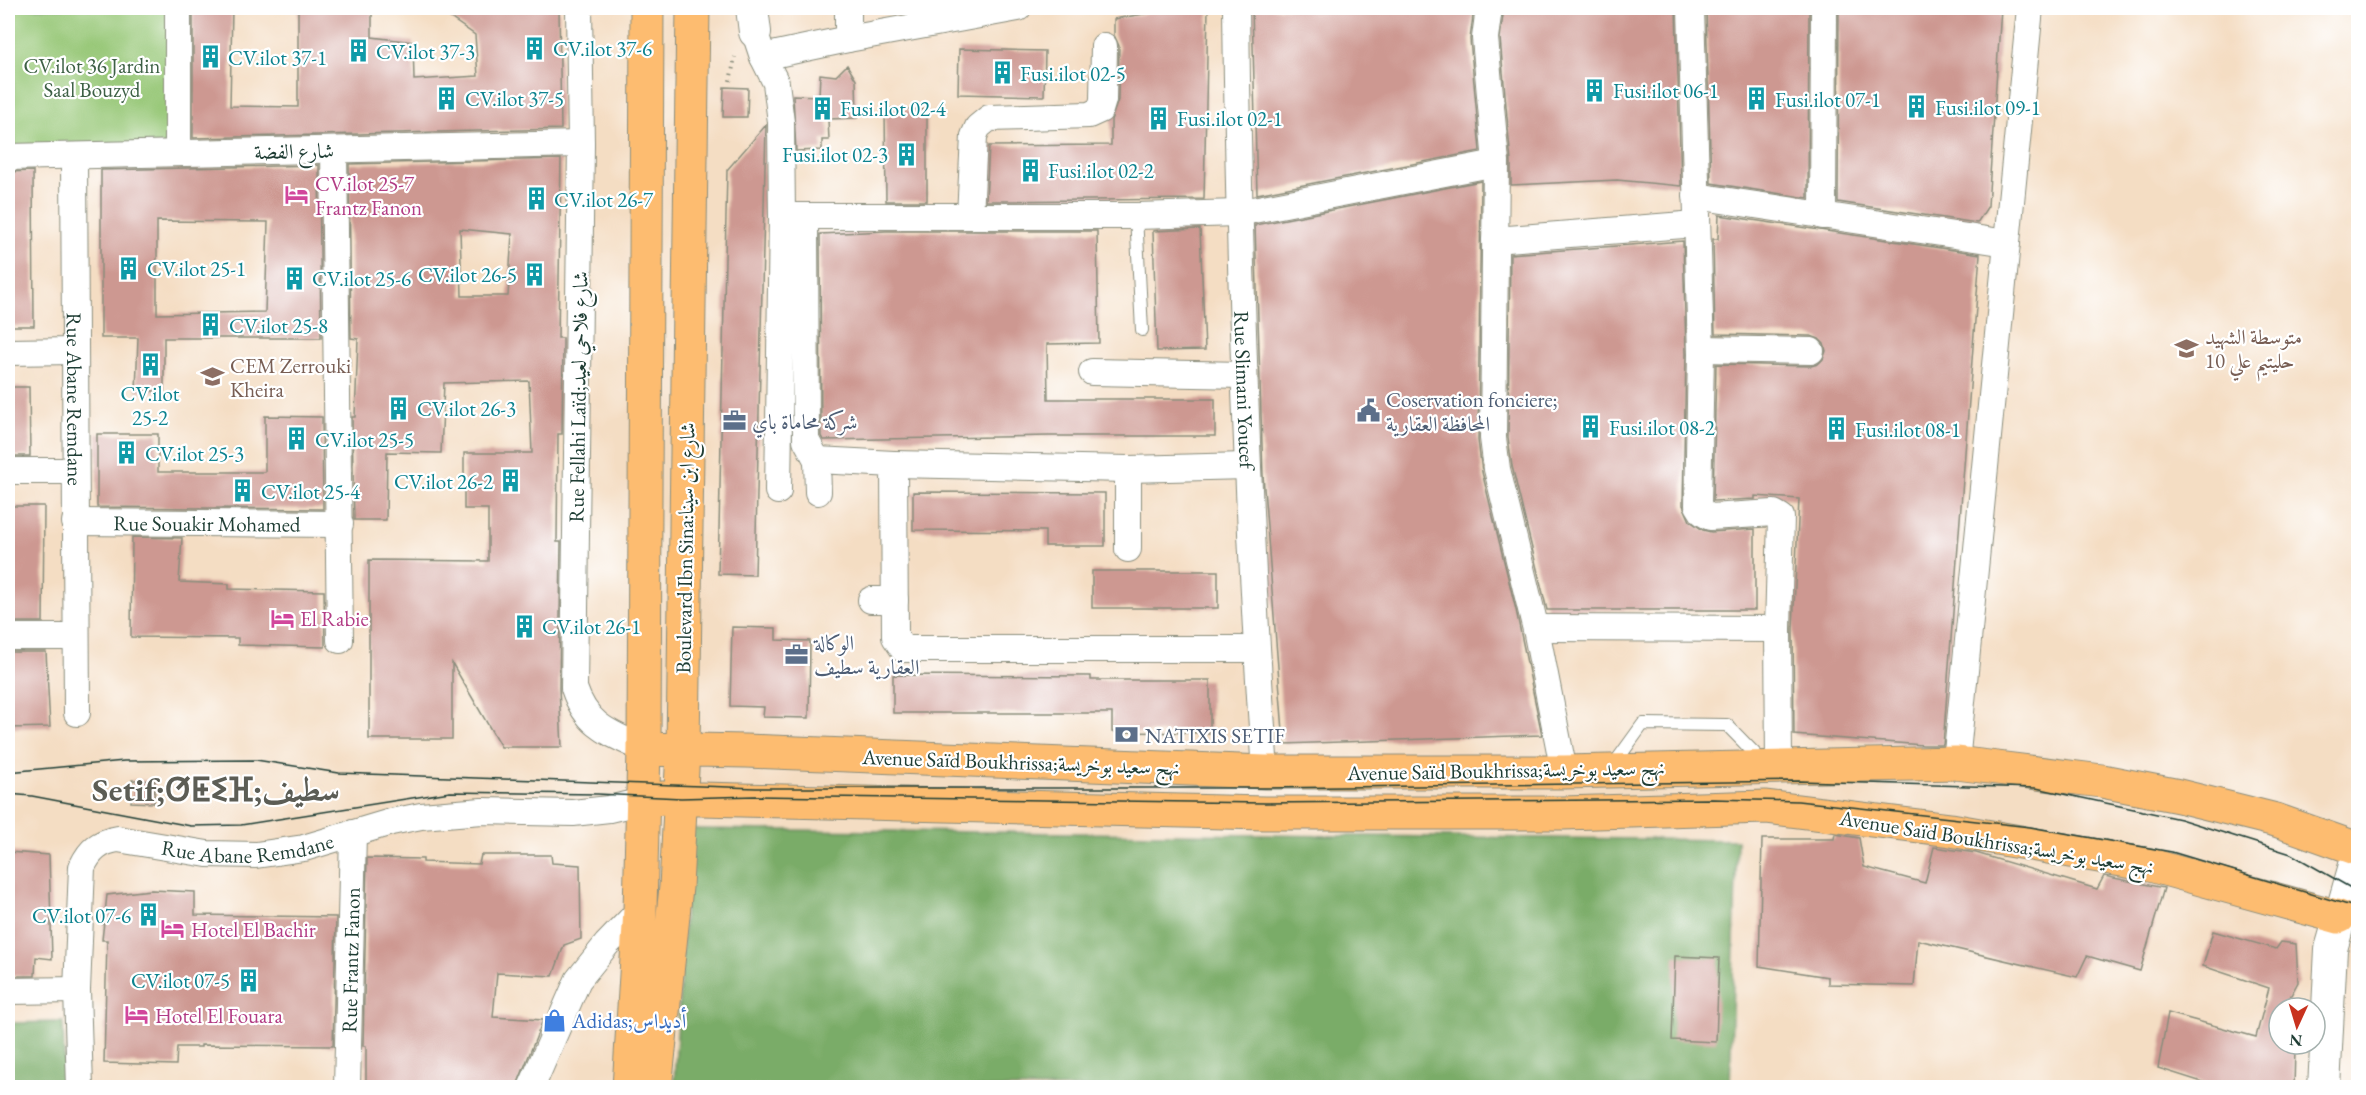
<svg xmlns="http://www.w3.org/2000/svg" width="2366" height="1095" font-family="'EB Garamond',Amiri,'Noto Sans Tifinagh',serif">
<rect width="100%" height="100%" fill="#fff"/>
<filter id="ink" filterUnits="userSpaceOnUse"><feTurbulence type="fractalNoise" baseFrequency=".0167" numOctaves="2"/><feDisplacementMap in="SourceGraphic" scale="12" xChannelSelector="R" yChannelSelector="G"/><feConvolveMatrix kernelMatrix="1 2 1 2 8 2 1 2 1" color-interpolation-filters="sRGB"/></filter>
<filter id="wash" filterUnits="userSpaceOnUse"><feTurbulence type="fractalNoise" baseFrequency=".008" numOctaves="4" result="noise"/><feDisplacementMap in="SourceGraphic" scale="24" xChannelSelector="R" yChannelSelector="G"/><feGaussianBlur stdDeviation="1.35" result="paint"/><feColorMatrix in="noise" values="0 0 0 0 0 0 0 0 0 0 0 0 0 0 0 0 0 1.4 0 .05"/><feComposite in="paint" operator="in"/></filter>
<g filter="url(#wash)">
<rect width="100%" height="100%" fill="#f4ddc3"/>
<path fill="#98c878" stroke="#5c8256" stroke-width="1.5" d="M12,8H169L171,145L14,147Z"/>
<path fill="#7aac68" stroke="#4c744e" stroke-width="1.5" d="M690,829L1737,840L1730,1087L688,1088L674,1084Z
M63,1022L65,1087H8V1023Z"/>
<g id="blocks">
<path fill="#cd9891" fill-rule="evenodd" d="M193,8H232L230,106L298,107V8H372V37L413,42L414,80L478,76L475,35L436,8H559L561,129L193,138Z
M1179,8H1208L1204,199L986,201L989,146L1111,145V120L1118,100L1119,46L1114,35V19Z
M1252,8H1474L1470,39L1480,151L1257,194Z
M1504,8H1676L1681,186L1617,180L1511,185V162L1500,38Z
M1706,8H1809L1808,198L1711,183Z
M1839,8H2001L1988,206L1977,223L1838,202Z
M959,49L1045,51L1044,96L958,94Z
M847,65L856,80L857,118L828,119L829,140H822V150L796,151L793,95L819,96L820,74L836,76Z
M724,87L748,88L747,117H723Z
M885,108L927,110V201H886Z
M766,125L755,575L718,574L727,170Z
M561,159L558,338H563V340L562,434H558L557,542H561L559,688L562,747H501L452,663V739H369V560L488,561V509H464V453H532L529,381L444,383L441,453L387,452L386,520H354L352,417H355L358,339L351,338L349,164ZM460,229L512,234L508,296H462Z
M319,165L321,338H164V391H136L138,338H101V170ZM157,221L268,222L265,312L157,314Z
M33,171L34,326H8V172Z
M1481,181L1478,440L1482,472L1516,610L1542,735L1284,744L1263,475L1255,225Z
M1719,215L1980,254L1943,745H1923L1794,735L1793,629L1799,499L1755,496V499L1713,501L1716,364L1811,366L1818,364L1823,359L1826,351L1824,344L1819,339L1811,336L1715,334L1713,239H1718Z
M1200,229L1205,350L1157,351L1153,231Z
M886,231H1097L1099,343L1047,344L1048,399H1215V436H1049L823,440L821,436L820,234Z
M1683,241L1686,354L1683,505L1690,521L1703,530L1711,532L1755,529V610H1547L1512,466L1508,437L1510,254Z
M8,387H29L30,456H8Z
M265,416L322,417L323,509L97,507V434H158V472H265Z
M913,492L1105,493V546H1045V531L913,530Z
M8,506H44L43,622H8Z
M132,537L182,538L179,582L229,584V589L324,591L325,647L238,645V638L131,637Z
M1092,571H1218V608H1092Z
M732,627L776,628V640L810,641L809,718L763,717L764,707L730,706Z
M8,652H46L50,727L8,728Z
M893,675L1091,676V680H1210V733L1112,732V713H893Z
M132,780L155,781L154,803L131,802Z
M1835,834L1859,838L1864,867L1925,883L1934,847L1976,853L2097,889L2104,876L2164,888L2140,971L2087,956L2077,977L1918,940L1914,986L1828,984V977L1759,966L1762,839H1834Z
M8,852L49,855L52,959L36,957L35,976H8Z
M481,855H551L552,863L580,865L581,939L564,945L553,976L497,973L493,1017L543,1020L516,1088H366V1046H363L367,858L423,859V862L479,864Z
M151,890L195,892V915L336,917L333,1046L201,1045V1047H177L176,1065L104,1063L107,940H102L107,895Z
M2213,931L2276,949L2281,942L2296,944L2298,982L2284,1008H2279V1044L2295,1048L2294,1088H2221L2158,1068L2168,1013L2256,1037L2269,988L2203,966Z
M1675,956L1719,958L1716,1042L1672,1040Z"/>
</g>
</g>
<g filter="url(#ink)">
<use href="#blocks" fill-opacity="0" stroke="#8a8d7c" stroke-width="1.5"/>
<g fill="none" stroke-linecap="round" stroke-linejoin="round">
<defs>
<path id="service" d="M1136,216L1142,330
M1612,767L1643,724L1727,725L1764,763"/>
<g id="minor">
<path d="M579,8L581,144L574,688C587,727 610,733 644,749"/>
<path id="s1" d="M1236,8C1239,263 1247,517 1265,772"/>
<path d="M1489,8L1485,38L1496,163L1493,438L1497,469L1537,634L1564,772"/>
<path d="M848,39V8"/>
<path d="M758,42L763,57L848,39L1018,8"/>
<path d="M763,57L776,83L781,122L782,216L778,491"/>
<path d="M334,150L340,640"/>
<path d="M178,153V8"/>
<path id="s2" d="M74,156L77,713"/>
<path d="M8,157L581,144"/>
<path d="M1696,196L2007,243"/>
<path d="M782,216H1136L1238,213L1496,163"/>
<path d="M805,216L806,440L817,460"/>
<path d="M970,216L974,136L978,127L989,118L1089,115L1100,110L1103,100L1104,46"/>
<path d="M1823,216L1824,8"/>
<path d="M1495,240L1696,224"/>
<path d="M1701,349L1811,351"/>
<path d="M8,352L75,351"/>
<path d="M1092,372L1244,375"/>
<path d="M894,464L1128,469L1247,466"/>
<path d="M8,471H75"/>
<path d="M818,492L817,460L894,464L895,637L903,649H1256"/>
<path id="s3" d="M75,522L340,524"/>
<path d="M1128,549V469"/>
<path d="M871,600H895"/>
<path d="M1536,628L1778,629L1781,517L1774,513L1710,517L1703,513L1698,505L1701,354L1691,8"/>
<path d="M1778,629L1779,766"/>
<path d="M8,637H76"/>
<path d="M1956,763L2030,8"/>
<path d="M8,991L77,990"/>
<path id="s4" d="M80,1088L77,990L82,867C90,850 99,842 118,839L207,854L256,855L304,848L391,822L421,816L482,811L573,813L609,809L643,801"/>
<path id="s5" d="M347,1088L353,833"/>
<path d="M531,1088L578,980L607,944L640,910"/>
</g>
<path id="tertiary" d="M752,8L755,32
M2324,1088L2331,949L2358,855"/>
<path id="primary" d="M644,749L746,751L1265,772H1564L1956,763L2102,781L2179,796L2276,820L2358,849
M643,801L662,798L1264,813H1563L1766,807L1951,830L2150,865L2339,917
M629,1088L640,910L644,749L647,8
M655,1088L676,887L683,750L693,8"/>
</defs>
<use href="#service" stroke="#8a8d7c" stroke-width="14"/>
<use href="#minor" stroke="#8a8d7c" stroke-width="28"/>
<use href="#tertiary" stroke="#8a8d7c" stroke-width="34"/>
<use href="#primary" stroke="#8a8d7c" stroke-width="35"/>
<path stroke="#8a8d7c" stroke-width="4" stroke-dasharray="1.5 4.5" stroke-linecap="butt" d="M730,81L735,57"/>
<use href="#service" stroke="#fff" stroke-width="12"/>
<use href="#minor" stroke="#fff" stroke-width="26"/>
<use href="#tertiary" stroke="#fff" stroke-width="32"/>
<use href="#primary" stroke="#fdbc70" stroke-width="33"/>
<path stroke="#1f3d34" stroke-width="1.5" d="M8,772L124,761L256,760L339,773L756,788H1265L1799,781L2036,788L2180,819L2291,854L2358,892
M8,794L32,796L191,826L241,825L450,792L597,794L681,798L755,796L1265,803L1712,799L1798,801L2030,827L2172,852L2358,908"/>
</g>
</g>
<defs>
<symbol id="building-bare" viewBox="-9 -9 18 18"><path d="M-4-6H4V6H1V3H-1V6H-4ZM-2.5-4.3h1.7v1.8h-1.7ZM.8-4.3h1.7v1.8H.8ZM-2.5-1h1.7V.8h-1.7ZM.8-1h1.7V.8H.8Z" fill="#0f9aa8" stroke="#fff" stroke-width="2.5" paint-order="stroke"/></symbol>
<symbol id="hotel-bare" viewBox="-9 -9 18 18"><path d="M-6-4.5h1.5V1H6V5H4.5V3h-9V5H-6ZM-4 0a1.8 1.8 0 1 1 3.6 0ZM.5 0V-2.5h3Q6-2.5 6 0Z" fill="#d1479c" stroke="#fff" stroke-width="2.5" paint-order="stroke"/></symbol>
<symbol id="school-bare" viewBox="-9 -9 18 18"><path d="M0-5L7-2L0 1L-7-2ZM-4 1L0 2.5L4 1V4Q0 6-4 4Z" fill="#8d6e63" stroke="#fff" stroke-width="2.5" paint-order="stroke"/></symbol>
<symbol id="civic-bare" viewBox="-9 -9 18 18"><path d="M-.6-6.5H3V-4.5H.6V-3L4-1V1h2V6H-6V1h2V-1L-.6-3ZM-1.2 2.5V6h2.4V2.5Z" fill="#5c6f8a" stroke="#fff" stroke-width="2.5" paint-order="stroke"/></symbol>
<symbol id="office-bare" viewBox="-9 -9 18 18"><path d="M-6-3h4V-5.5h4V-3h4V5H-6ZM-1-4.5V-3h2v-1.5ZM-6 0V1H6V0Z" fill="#5c6f8a" stroke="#fff" stroke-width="2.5" paint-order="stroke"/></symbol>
<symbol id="bank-bare" viewBox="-9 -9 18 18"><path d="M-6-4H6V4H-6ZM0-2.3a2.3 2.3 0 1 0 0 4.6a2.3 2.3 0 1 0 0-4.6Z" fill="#5c6f8a" stroke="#fff" stroke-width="2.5" paint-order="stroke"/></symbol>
<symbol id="shop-bare" viewBox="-9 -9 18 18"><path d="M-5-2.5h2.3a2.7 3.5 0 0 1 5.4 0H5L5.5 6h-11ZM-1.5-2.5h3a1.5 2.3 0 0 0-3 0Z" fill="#3f7fe0" stroke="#fff" stroke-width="2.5" paint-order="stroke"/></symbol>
</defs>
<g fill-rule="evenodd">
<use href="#building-bare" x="518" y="32" width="33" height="33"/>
<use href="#building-bare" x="342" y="34" width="33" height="33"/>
<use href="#building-bare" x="194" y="40" width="33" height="33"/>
<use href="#building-bare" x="986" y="56" width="33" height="33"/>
<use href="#building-bare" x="1578" y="74" width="33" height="33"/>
<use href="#building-bare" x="430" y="82" width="33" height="33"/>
<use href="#building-bare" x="1740" y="82" width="33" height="33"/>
<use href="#building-bare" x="1900" y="90" width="33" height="33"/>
<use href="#building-bare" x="806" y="92" width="33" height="33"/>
<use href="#building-bare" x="1142" y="102" width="33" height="33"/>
<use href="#building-bare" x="890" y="138" width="33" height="33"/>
<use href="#building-bare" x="1014" y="154" width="33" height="33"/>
<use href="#hotel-bare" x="280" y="178" width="33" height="33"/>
<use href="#building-bare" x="520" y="182" width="33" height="33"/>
<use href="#building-bare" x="112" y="252" width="33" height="33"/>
<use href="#building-bare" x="518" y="258" width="33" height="33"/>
<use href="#building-bare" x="278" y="262" width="33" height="33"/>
<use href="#building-bare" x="194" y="308" width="33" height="33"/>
<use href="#school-bare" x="2170" y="332" width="33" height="33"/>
<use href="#building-bare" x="134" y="348" width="33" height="33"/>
<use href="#school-bare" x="196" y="360" width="33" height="33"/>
<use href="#building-bare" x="382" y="392" width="33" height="33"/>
<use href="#civic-bare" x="1352" y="394" width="33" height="33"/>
<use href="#office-bare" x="718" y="404" width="33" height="33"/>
<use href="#building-bare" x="1574" y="410" width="33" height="33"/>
<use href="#building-bare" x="1820" y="412" width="33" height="33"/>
<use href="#building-bare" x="280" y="422" width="33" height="33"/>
<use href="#building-bare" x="110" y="436" width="33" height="33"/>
<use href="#building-bare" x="494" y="464" width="33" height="33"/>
<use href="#building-bare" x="226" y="474" width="33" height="33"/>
<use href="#hotel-bare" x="266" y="602" width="33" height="33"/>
<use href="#building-bare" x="508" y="610" width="33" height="33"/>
<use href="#office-bare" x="780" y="638" width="33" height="33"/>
<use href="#bank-bare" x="1110" y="718" width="33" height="33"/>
<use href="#building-bare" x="132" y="898" width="33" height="33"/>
<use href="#hotel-bare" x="156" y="912" width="33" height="33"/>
<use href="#building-bare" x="232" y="964" width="33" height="33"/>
<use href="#hotel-bare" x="120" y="998" width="33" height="33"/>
<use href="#shop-bare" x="538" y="1004" width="33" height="33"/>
</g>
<g text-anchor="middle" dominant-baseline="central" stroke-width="4.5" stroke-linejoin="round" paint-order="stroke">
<g font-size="21" fill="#0d838f" stroke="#fff" text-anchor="start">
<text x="553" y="48">CV.ilot 37-6</text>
<text x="376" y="51">CV.ilot 37-3</text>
<text x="228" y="57">CV.ilot 37-1</text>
<text x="1020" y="73">Fusi.ilot 02-5</text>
<text x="1613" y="90">Fusi.ilot 06-1</text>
<text x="465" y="98">CV.ilot 37-5</text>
<text x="1775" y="99">Fusi.ilot 07-1</text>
<text x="1935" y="107">Fusi.ilot 09-1</text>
<text x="840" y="108">Fusi.ilot 02-4</text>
<text x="1177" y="118">Fusi.ilot 02-1</text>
<text x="888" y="154" text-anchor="end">Fusi.ilot 02-3</text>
<text x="1048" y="170">Fusi.ilot 02-2</text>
<text x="554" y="199">CV.ilot 26-7</text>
<text x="147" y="268">CV.ilot 25-1</text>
<text x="517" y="274" text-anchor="end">CV.ilot 26-5</text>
<text x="312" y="278">CV.ilot 25-6</text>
<text x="229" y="325">CV.ilot 25-8</text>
<text x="150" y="393" text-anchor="middle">CV.ilot<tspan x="150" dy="24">25-2</tspan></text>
<text x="417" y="408">CV.ilot 26-3</text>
<text x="1609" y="427">Fusi.ilot 08-2</text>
<text x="1855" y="429">Fusi.ilot 08-1</text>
<text x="315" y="439">CV.ilot 25-5</text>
<text x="145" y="453">CV.ilot 25-3</text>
<text x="493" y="481" text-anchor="end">CV.ilot 26-2</text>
<text x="261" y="491">CV.ilot 25-4</text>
<text x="542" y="626">CV.ilot 26-1</text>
<text x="131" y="915" text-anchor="end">CV.ilot 07-6</text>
<text x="230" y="980" text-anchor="end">CV.ilot 07-5</text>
</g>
<g font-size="21" fill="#3d6045" stroke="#fff">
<text x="92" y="65">CV.ilot 36 Jardin<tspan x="92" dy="24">Saal Bouzyd</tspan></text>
</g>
<g font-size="21" fill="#1f3d34" stroke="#fff">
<text transform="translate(294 151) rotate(-1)">شارع الفضة</text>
<text stroke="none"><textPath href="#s1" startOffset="382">Rue Slimani Youcef</textPath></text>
<text transform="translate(578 397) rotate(-89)">Rue Fellahi Laïd;شارع فلاحي لعيد</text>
<text stroke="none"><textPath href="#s2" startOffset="243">Rue Abane Remdane</textPath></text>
<text stroke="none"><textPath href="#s3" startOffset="132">Rue Souakir Mohamed</textPath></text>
<text transform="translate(685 548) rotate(-89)">Boulevard Ibn Sina:شارع ابن سينا</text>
<text transform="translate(1021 762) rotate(2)">Avenue Saïd Boukhrissa;نهج سعيد بوخريسة</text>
<text transform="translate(1506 770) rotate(-1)">Avenue Saïd Boukhrissa;نهج سعيد بوخريسة</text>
<text stroke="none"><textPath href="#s4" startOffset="400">Rue Abane Remdane</textPath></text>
<text transform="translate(1997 842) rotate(9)">Avenue Saïd Boukhrissa;نهج سعيد بوخريسة</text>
<text stroke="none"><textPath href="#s5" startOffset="128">Rue Frantz Fanon</textPath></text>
</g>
<g font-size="21" fill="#b23c85" stroke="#fff" text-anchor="start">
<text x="315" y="183">CV.ilot 25-7<tspan x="315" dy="24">Frantz Fanon</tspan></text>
<text x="300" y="618">El Rabie</text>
<text x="191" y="929">Hotel El Bachir</text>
<text x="155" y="1015">Hotel El Fouara</text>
</g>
<g font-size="21" fill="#785e54" stroke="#fff" text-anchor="start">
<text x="2205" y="336">متوسطة الشهيد<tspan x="2205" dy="24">حليتيم علي 10</tspan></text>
<text x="230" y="365">CEM Zerrouki<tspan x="230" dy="24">Kheira</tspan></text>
</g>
<g font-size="21" fill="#4e5e75" stroke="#fff" text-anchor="start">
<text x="1386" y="399">Coservation fonciere;<tspan x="1386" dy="24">المحافظة العقارية</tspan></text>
<text x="752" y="421">شركة محاماة باي</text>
<text x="814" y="642">الوكالة<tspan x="814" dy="24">العقارية سطيف</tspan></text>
<text x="1145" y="735">NATIXIS SETIF</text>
</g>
<g font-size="21" fill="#366cbe" stroke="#fff" text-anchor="start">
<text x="572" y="1020">Adidas;أديداس</text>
</g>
<g font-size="33" font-weight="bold" fill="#5c5d55" stroke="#fff">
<text x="216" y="789">Setif;ⵚⵟⵉⴼ;سطيف</text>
</g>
</g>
<rect width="2366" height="1095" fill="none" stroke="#fff" stroke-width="30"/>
<g transform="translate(2297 1026) rotate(184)"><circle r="28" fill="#ffffff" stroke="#a5b1ae" stroke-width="1.5"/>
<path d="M0-4.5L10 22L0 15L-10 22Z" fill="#c8321e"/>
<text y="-9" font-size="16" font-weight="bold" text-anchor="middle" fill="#1f3d34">N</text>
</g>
</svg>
